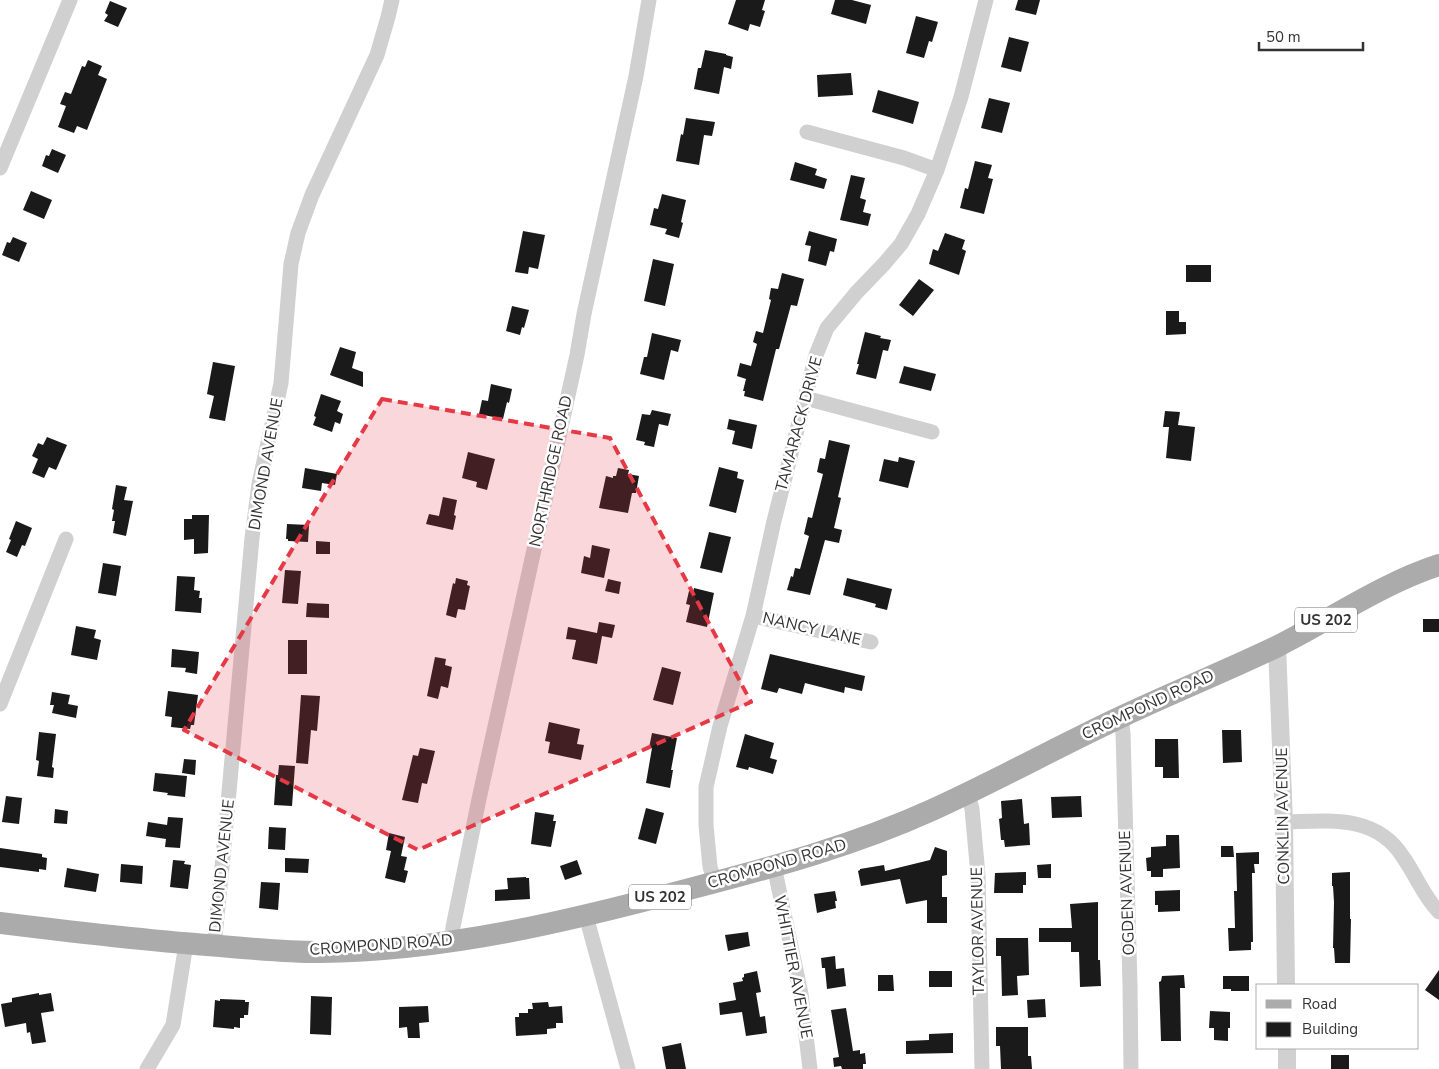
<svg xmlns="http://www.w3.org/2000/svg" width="1439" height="1069" font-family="'Nunito Sans',sans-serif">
<rect width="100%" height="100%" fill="#fff"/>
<path fill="#1a1a1a" d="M736,0H765L762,10L765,11L760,27L750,24L748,31L728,24Z
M835,0H852L871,5L866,24L831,14Z
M1018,0H1040L1036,15L1015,10Z
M110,1L127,8L118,27L104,21L108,15L105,13Z
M916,16L938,22L932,42L929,41L924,58L906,53Z
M1009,37L1029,42L1021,72L1001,67Z
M705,50L726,54V55L733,57L731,69L724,67L719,94L694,89L698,68H701Z
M88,60L102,66L98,75L107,79L87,130L77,126L74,133L58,127L66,106L60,104L65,92L71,94L82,66L85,67Z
M851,73L853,95L818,97L817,75Z
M878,90L919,102L913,124L872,112Z
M989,98L1010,103L1002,133L981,128Z
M686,118L715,122L712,136L704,135L699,165L676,161L681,134L683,135Z
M52,149L66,155L58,173L42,166L46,155L49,156Z
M975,161L992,165L988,178L993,179L984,214L960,208L965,188L968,189Z
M795,162L817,169L815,175L827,179L824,189L790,180Z
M851,175L865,178L860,198L866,200L863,212L871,214L868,226L840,220Z
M31,191L52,200L44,219L23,210Z
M662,194L686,200L681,222L683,223L679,238L665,234L667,229L650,225L654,208L658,209Z
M523,231L545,235L538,269L529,267L528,274L515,272Z
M809,231L837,239L834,252L830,251L826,266L808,261L811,246L805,245Z
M945,233L965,240L962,249L966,251L959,275L929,264L933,249L938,251Z
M13,237L27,243L19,262L2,255L7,242L10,243Z
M653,259L674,264L665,306L644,301Z
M1186,265H1211V282H1186Z
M782,273L804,279L797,306L791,305L779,349H776L763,401L744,396L745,391H743L746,379L737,376L740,363L751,366L757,344L753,342L756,331L763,333L771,300L769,299L771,288L778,289Z
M919,279L934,290L913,316L899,305Z
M512,306L529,310L524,328L522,327L520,335L506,331Z
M1166,311H1179V322H1186V334L1166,335Z
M865,332L881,336L880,338L891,340L888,351L883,350L876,379L856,374L859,364H857Z
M652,333L681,340L678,352L671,350L664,380L640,374L644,357H647Z
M340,347L356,352L352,368L363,372V387L330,375Z
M213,362L235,366L225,421L209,418L214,396L207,394Z
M904,366L936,374L931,391L899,383Z
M491,384L512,389L509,403L507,402L503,419L479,414L482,400L488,401Z
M321,394L341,401L337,411L343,414L340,424L335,422L332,432L313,425L316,417L314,416Z
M652,410L671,414L668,426L659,424L654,447L644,445L645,442L636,440L642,414L650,415Z
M1165,411L1180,412L1178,425L1195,427L1191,461L1166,458L1169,427H1163Z
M729,419L757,425L752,449L732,444L735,431L727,429Z
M47,437L67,445L56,470L49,467L44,478L32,473L38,459L32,456L38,443L43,445Z
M829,440L850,445L838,497L841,498L834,528L842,530L839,543L825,540L810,595L787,590L791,576L793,577L795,568L800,569L809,536L804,534L808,517L812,518L823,474L817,472L820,458L825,459Z
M468,452L495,459L487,490L476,487L477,482L462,478Z
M899,457L915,461L908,488L879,481L884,459L898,462Z
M719,467L738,472L737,478L744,480L736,513L709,506Z
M305,468L337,474L335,485L322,483L321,491L302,488Z
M618,468L629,470L628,474L639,476L636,493H632L628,513L599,508L606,476L613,478V476H616Z
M116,485L127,487L124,500L133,501L126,536L113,533L115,521H112L114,510L112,509Z
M443,497L457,500L454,515L456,516L453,530L426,524L429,514L439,516Z
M192,515H209L208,553L194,554V539L184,540V519H192Z
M16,521L32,528L25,546L22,545L17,557L6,552L11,540L9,539Z
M287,524L309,525L308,542L288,541V539H286Z
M709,532L731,537L722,573L700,568Z
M316,541L330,542V554H316Z
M592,545L610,549L604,578L581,573L584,556L590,558Z
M103,563L121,566L116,596L98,593Z
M285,570L301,571L298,604L282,603Z
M177,576L195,577L194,590L200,591L199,598H202L201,613L175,611Z
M456,578L468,581L467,585L470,586L465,610L458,609L456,618L446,615L453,583L455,584Z
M847,578L892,589L887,610L875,607L876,604L843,595Z
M608,579L621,582L619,594L605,591Z
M694,588L714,593L707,627L686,622L690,605L686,604L689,591L693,592Z
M307,603L329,604V618L306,617Z
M1423,619H1439V632H1423Z
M599,622L615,625L612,638L602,636L597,664L572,659L576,640L566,639L568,627L597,633Z
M76,626L96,630L94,638L101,640L97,660L71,655Z
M288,640H307V674H288Z
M172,649L199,652L197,674L185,672L186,668L171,667Z
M770,654L865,676L862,691L845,687L844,693L805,683L802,694L779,688L777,693L761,689Z
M435,657L446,659L445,665L452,667L448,688L441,686L438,699L427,696Z
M662,667L681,672L673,705L653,700Z
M168,691L198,695L194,725H191L190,729L171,727L172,717L165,716Z
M52,692L70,695L68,704L78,706L76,718L52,713L54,705H50Z
M301,695L320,696L317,731L311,730L308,764L296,763Z
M549,722L580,729L577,744L584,745L581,760L548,753L550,742L545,741Z
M1222,730H1241L1242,762L1223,763Z
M39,732L56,734L52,767L54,768L53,778L37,776L39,761L36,760Z
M652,733L677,738L671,770H673L670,788L646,783L652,748H649Z
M745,734L774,743L770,758L777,760L773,774L749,767L748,770L736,767Z
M1155,739H1178L1179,778H1163V767H1155Z
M420,748L435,751L427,784L422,783L418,803L402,800L413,755L418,756Z
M184,759L196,760L195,775L182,773Z
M279,765L295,766L292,806L274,805L276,775H278Z
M155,773L187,776L185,797L167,795L168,793L153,791Z
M6,796L22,798L19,824L2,822Z
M1081,796L1082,817L1052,818L1051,797Z
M1022,799L1024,824L1029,823L1030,845L1005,847L1004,840H1001L999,819L1002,818L1001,801Z
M646,808L664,813L656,844L638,839Z
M55,809L68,811L67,824L54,823Z
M535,812L554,815L553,821H556L551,847L531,844Z
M168,817L183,818L180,848L165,847L166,839L146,836L148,822L167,825Z
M269,827L286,828L285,850L268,849Z
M389,833L405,837L401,856L407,857L404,870L408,871L405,883L385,878L391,851L386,850Z
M1166,835H1179L1180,868L1163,869V877H1151V871H1147L1146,858L1151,857V847L1166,846Z
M1221,846H1233L1234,857H1221Z
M935,847L947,851V875L942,876V897H947V923H927V900L906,904L900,879L861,886L858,871L860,870V869L884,865L885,871L930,860Z
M0,848L42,854V857L47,858L46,870L39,869V872L0,867Z
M1259,852V864H1254L1255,873H1252L1253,942H1251V950L1229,951L1228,928H1235L1234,891H1237L1236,853Z
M285,858L309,859L308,873L285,872Z
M173,860L185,861L184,864L191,865L188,889L170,887Z
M577,860L582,874L565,880L560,866Z
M121,864L143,866L142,884L120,882Z
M1051,864V878H1038L1037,865Z
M67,868L99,874L96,892L64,887Z
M1026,872V885H1023V893H994L995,873Z
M1350,872V919H1351L1350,963H1335L1334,948H1333L1334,902L1333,886H1332V873Z
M526,877V878H529L530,899L495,901V890L508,889L507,878Z
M261,882L280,883L278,910L259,908Z
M1180,890V911L1158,912V905H1155V891Z
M835,891L837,901H835L836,908L817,913L814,894Z
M1098,902V960H1100L1101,986L1080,987L1079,952H1071V942H1039V928H1072L1070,904Z
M748,932L750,946L728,951L725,935Z
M996,938H1028L1029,975L1017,976L1018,995L1002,996L1001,956H996Z
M835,956L836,969L844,968L846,986L827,989L825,968H822L821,958Z
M1439,970V1000L1425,990Z
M757,971L761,992L756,993L760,1017L765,1016L767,1033L746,1036L742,1012L720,1015L719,1003L736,1000L733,983L743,981L742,978L744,977V974Z
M929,971H952V987H929Z
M878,975H893L894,991H878Z
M1184,975L1185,988H1180L1181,1041H1161L1159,982L1161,981L1162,976Z
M1223,976H1249V991H1231V989H1223Z
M39,993V995L51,993L54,1011L41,1013L46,1042L32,1044L30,1032L27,1033L26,1023L5,1027L1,1004L12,1002V998Z
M311,996L332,997L331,1035L310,1034Z
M220,999L245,1000V1002H249L248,1015H244V1018H240V1028L234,1027V1029L213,1027L215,1000L220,1001Z
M1045,999L1046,1017L1028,1018L1027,1000Z
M548,1002L549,1007L562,1006L563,1023H556V1028L547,1029V1034L516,1036L515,1017H519V1013H528V1009H533L532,1003Z
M428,1006L429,1022L419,1023L420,1038H408L407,1027L399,1028V1007Z
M846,1008L853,1051L860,1050V1054L865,1053L866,1064H863V1069H842L841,1066L834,1067L833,1058L839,1057L831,1010Z
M1210,1011L1230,1012V1028H1228V1041L1214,1040V1028H1209Z
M996,1027H1028V1056H1031L1032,1069H1001L1000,1046H996Z
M953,1033V1053L906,1054V1041L929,1040V1034Z
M681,1043L686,1069H666L662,1047Z
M1331,1055H1349V1069H1331Z"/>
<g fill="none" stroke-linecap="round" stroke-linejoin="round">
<path stroke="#d0d0d0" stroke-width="15" d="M807,132L904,158L937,170
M0,168L70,0
M805,398L932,432
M753,616L871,642
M0,704L66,539
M1121,717L1123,733L1130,985L1131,1069
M968,793L972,809L978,875L982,1069
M1284,822C1328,821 1376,814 1403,857C1416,875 1423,896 1439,912
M774,866L801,994L810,1069
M715,882L710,867L706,825V787L720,726L753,616L774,521L816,355L827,328L857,292L884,264L901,244L918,214L937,170L961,97L986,0
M586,916L628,1069
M452,941L453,927L479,799L577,355L584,314L636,76L649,0
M214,946L224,847L252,538L259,484L281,383L291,264L298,233L312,195L377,55L388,17L392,0
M147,1069L173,1025L186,944"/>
<path stroke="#d0d0d0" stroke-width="18" d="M1277,646L1284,822L1286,985
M1287,1048V1069"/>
<path stroke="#ababab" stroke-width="22" d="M0,923C73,932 146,941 220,946C253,949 286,952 319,952C446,951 570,921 693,888C774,867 855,845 932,810C996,781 1059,746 1123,716C1174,692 1226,671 1276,647C1330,620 1381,584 1439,565"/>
</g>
<path fill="#e63946" fill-opacity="0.2" stroke="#e63946" stroke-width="4" stroke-dasharray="10 6" stroke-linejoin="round" d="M382,399L610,438L751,702L418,850L184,730Z"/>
<g text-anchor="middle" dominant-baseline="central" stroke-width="5" stroke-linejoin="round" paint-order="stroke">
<g fill="#fff" stroke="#707070" stroke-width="1">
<rect x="1295" y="607.5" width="62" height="25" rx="4"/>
<rect x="629" y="884.5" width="62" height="25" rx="4"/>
</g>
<g font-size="15" font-weight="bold" fill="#333">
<text x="1326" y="620">US 202</text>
<text x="660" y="897">US 202</text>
</g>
<g font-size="16" fill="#333" stroke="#fff">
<text transform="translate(799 424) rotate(-75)">TAMARACK DRIVE</text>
<text transform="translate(266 464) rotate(-80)">DIMOND AVENUE</text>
<text transform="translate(551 471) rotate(-78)">NORTHRIDGE ROAD</text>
<text transform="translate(812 629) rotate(13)">NANCY LANE</text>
<text transform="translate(1148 705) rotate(-25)">CROMPOND ROAD</text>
<text transform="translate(1283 816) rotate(-91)">CONKLIN AVENUE</text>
<text transform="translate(777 864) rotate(-16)">CROMPOND ROAD</text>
<text transform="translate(222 866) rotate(-84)">DIMOND AVENUE</text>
<text transform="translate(1127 893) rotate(-92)">OGDEN AVENUE</text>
<text transform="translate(978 931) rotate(-91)">TAYLOR AVENUE</text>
<text transform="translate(381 945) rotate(-4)">CROMPOND ROAD</text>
<text transform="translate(793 967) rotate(79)">WHITTIER AVENUE</text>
</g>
</g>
<rect x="1256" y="984" width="162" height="65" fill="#ffffff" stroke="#adadad"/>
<rect x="1266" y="1000" width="25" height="8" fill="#ababab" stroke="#adadad"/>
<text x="1302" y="1009" font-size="15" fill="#333333">Road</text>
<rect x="1266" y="1022" width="25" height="15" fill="#1a1a1a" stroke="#adadad"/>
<text x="1302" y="1034" font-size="15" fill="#333333">Building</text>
<path d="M1259 42v8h104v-8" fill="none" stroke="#333333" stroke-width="2.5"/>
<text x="1266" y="42" font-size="15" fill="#333333" stroke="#ffffff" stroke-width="4" paint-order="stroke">50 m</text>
</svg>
